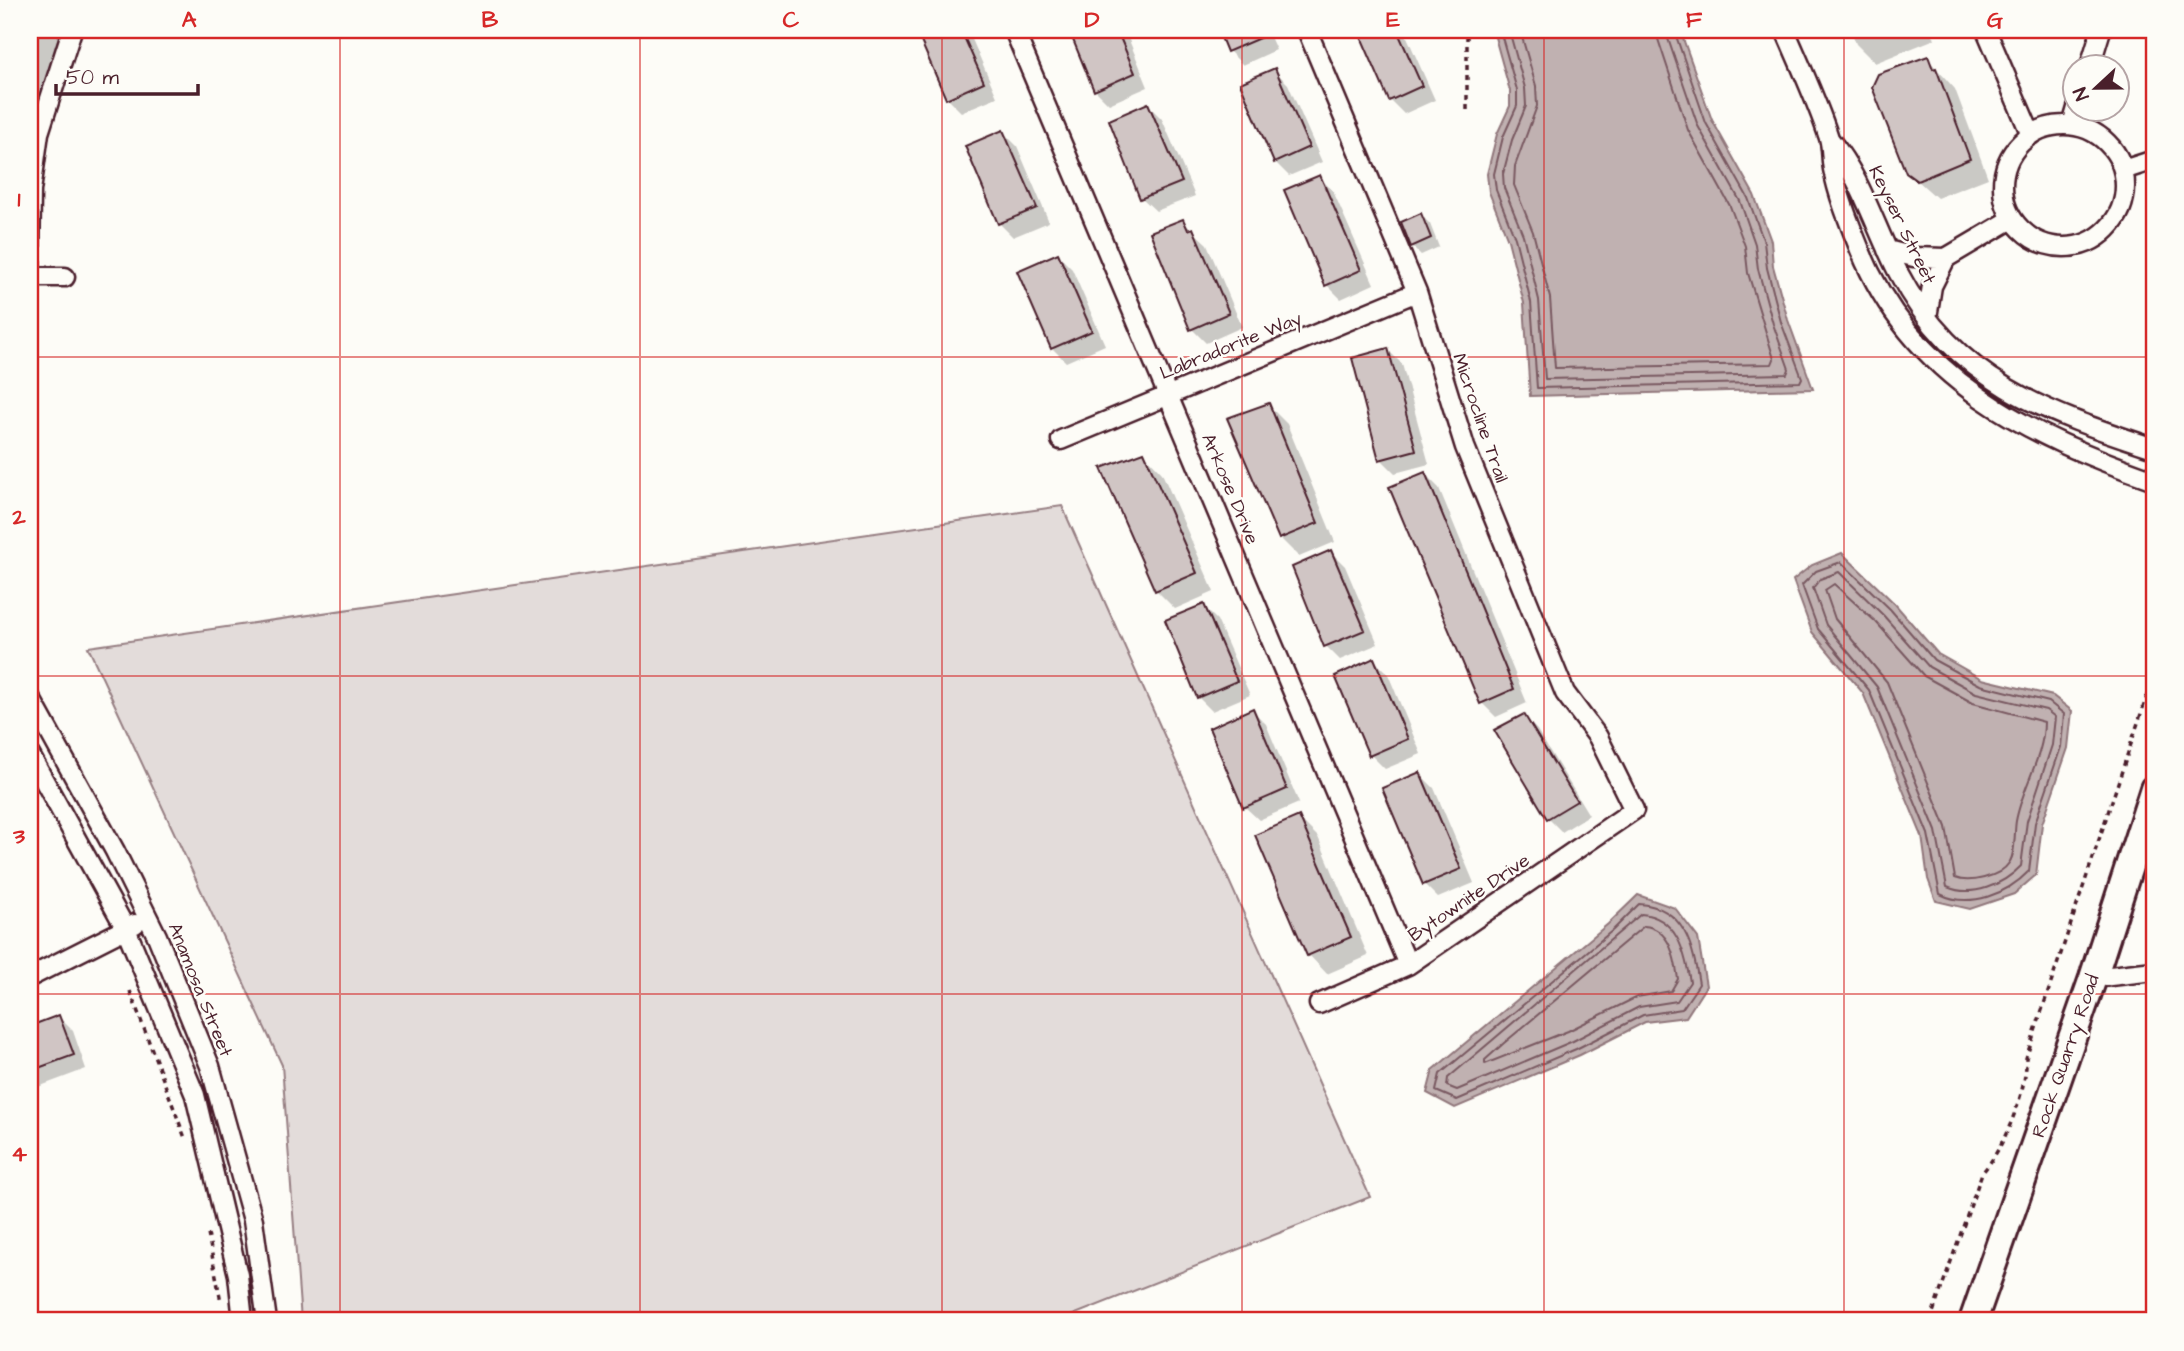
<svg xmlns="http://www.w3.org/2000/svg" width="2184" height="1351" font-family="'Architects Daughter',sans-serif">
<rect width="100%" height="100%" fill="#fdfcf7"/>
<filter id="ink" filterUnits="userSpaceOnUse"><feTurbulence type="fractalNoise" baseFrequency=".0143" numOctaves="2"/><feDisplacementMap in="SourceGraphic" scale="14" xChannelSelector="R" yChannelSelector="G"/><feConvolveMatrix kernelMatrix="1 2 1 2 8 2 1 2 1" color-interpolation-filters="sRGB"/></filter>
<g filter="url(#ink)">
<path fill="#e3dcda" stroke="#967e82" stroke-width="2" d="M1062,506L1370,1197L1058,1321H301L282,1065L88,647Z"/>
<path fill="#c0b1b1" stroke="#91777b" stroke-width="2" d="M1493,30H1680L1712,120L1754,195L1771,241L1773,266L1788,320L1813,389L1530,396L1524,303L1508,240L1489,192L1487,174L1497,134L1510,106V91Z
M1842,553L1895,604L1938,654L1982,679L2053,696L2072,711L2068,748L2042,824L2036,875L2014,894L1970,909L1936,901L1928,879L1922,836L1863,693L1812,632L1793,580L1812,565Z
M1638,895L1675,908L1698,938L1706,986L1686,1017L1645,1022L1580,1055L1455,1108L1427,1093L1433,1070L1608,924Z"/>
<path fill="#0003" d="M30,30H61L37,105L30,103Z
M918,30H968L997,97L961,112L947,98Z
M1071,30H1125L1148,87L1109,104L1095,90Z
M1220,30H1267L1276,50L1243,65L1229,51Z
M1359,30H1404L1435,100L1404,114L1390,100Z
M1851,30H1931L1935,39L1875,63L1856,44Z
M1927,58L1955,89L1988,178L1937,198L1908,172Z
M1274,70L1288,84L1322,162L1289,176L1275,162Z
M1148,105L1162,119L1195,196L1156,211L1142,198Z
M1003,132L1017,146L1049,222L1013,237L999,223Z
M1319,177L1333,191L1374,284L1341,299L1327,285L1286,191Z
M1421,215L1430,224L1439,247L1421,255L1412,246Z
M1182,221L1207,244L1242,327L1206,343L1192,329Z
M1058,255L1072,269L1105,345L1066,362L1052,348Z
M1388,350L1402,364L1429,464L1395,473L1381,459Z
M1268,405L1287,424L1335,542L1299,557L1280,538Z
M1144,454L1162,473L1214,592L1175,609L1156,590Z
M1425,474L1439,488L1527,703L1496,717L1482,703Z
M1331,552L1345,566L1378,644L1340,660L1326,646Z
M1203,606L1217,620L1250,695L1212,711L1198,697Z
M1374,660L1388,674L1421,754L1385,769L1371,755Z
M1252,710L1266,724L1299,803L1259,820L1245,807Z
M1523,716L1537,730L1589,815L1562,832L1548,818Z
M1420,774L1434,788L1474,883L1438,898L1424,884Z
M1299,818L1318,837L1368,956L1327,974L1309,955L1258,836Z
M59,1017L73,1031L86,1069L30,1090V1028Z"/>
<g fill="none" stroke-linecap="round" stroke-linejoin="round">
<path stroke="#795961" stroke-width="2" d="M1500,30L1517,90V106L1503,137L1494,174L1496,190L1515,238L1531,302L1537,388L1800,382L1802,378L1781,322L1767,268L1764,242L1748,198L1706,123L1674,30
M1509,30L1525,88L1526,106L1512,140L1503,174L1504,188L1523,235L1539,300L1545,379L1787,374L1789,369L1773,324L1758,269L1755,244L1740,201L1698,126L1665,30
M1520,30L1536,86L1537,106L1515,166L1514,185L1533,232L1550,298L1555,368L1772,364L1774,359L1748,273L1745,246L1730,206L1688,130L1655,30
M1841,562L1890,609L1934,660L1980,685L2049,702L2064,714L2061,747L2035,823L2029,871C2007,894 1970,909 1940,894L1928,834L1869,690L1818,629L1802,585L1816,571Z
M1839,572L1883,615L1929,667L1976,693L2046,710L2055,717L2052,745L2027,821L2021,866C2003,885 1972,898 1947,887L1936,831L1877,687L1826,625L1813,588L1820,579Z
M1834,584L1876,622L1924,676L1973,703L2044,722C2044,757 2022,787 2016,821C2014,832 2016,854 2009,863C2000,877 1969,884 1955,878L1946,827L1887,682L1835,619L1825,590Z
M1639,904C1685,907 1693,946 1699,984L1682,1009L1643,1015L1576,1049L1457,1100L1436,1091L1440,1074L1613,930Z
M1641,914C1677,917 1685,952 1690,982L1677,1001L1639,1007L1573,1041L1457,1090L1447,1086L1448,1078Z
M1644,926C1670,928 1675,958 1678,979L1671,991L1637,997L1568,1031L1485,1064V1060L1504,1043Z"/>
</g>
<path fill="#d0c5c4" stroke="#4a1f2b" stroke-width="2" d="M916,30H961L984,82L946,99Z
M1069,30H1117L1135,73L1094,91Z
M1218,30H1278L1227,52Z
M1358,30H1397L1422,86L1389,101Z
M1928,56L1933,69L1936,68L1970,159L1917,181L1906,173L1872,87L1878,74Z
M1275,68L1309,147L1274,163L1240,83Z
M1148,103L1182,182L1140,199L1109,120Z
M1003,130L1037,208L998,224L965,146Z
M1320,175L1361,270L1325,286L1284,190Z
M1421,213L1431,238L1411,247L1401,222Z
M1183,219L1188,230L1193,228L1229,313L1190,330L1150,232Z
M1058,253L1092,331L1051,349L1017,271Z
M1388,348L1416,450L1379,460L1352,358Z
M1269,403L1318,523L1279,539L1227,418Z
M1144,452L1197,573L1155,591L1101,468Z
M1425,472L1514,689L1480,704L1389,487Z
M1331,550L1365,630L1324,647L1292,567Z
M1204,604L1237,681L1197,698L1165,620Z
M1374,658L1408,739L1369,756L1335,676Z
M1253,708L1287,789L1243,808L1209,728Z
M1524,714L1577,801L1547,819L1494,730Z
M1420,772L1461,869L1423,885L1382,788Z
M1299,816L1351,937L1307,956L1255,835Z
M59,1015L74,1055L30,1071V1026Z"/>
<g fill="none" stroke-linecap="round" stroke-linejoin="round">
<defs>
<path id="minor" d="M1014,30L1408,965
M1307,30L1417,292L1465,447L1565,693L1598,737L1634,810L1408,965L1319,1004
M1785,30C1800,65 1817,101 1829,138C1832,148 1831,159 1833,169C1838,196 1850,225 1860,250C1913,380 2029,436 2154,480
M1986,30L2031,135
M2090,66L2101,30
M2003 186a61 61 0 1 1 122 0a61 61 0 1 1-122 0Z
M2072,125L2077,108
M1830,140C1862,179 1875,228 1898,272C1955,382 2045,412 2154,448
M2123,170L2154,160
M1887,250L1914,257L1946,258L2012,219
M30,266L31,191L39,133L72,30
M30,277H65
M1927,318L1932,286L1946,258
M1061,440L1417,292
M30,697L115,851L157,936L210,1066L253,1220L267,1321
M30,755L126,929L195,1095L238,1275L243,1321
M30,977L135,924
M2093,978L2154,971"/>
<path id="secondary" d="M1973,1321L2093,978L2154,789"/>
</defs>
<use href="#minor" stroke="#4a1f2b" stroke-width="23"/>
<use href="#secondary" stroke="#4a1f2b" stroke-width="32"/>
<path stroke="#4a1f2b" stroke-width="3.5" stroke-dasharray="5 5" stroke-linecap="butt" d="M1467,110V30
M130,991L185,1138
M208,1234L221,1302
M1930,1321L1982,1173C2003,1150 2028,1089 2026,1058L2154,675"/>
<use href="#minor" stroke="#fdfcf7" stroke-width="18"/>
<use href="#secondary" stroke="#fdfcf7" stroke-width="26"/>
</g>
</g>
<path fill="none" stroke="#d62828" stroke-width="2" stroke-opacity="0.55" d="M340,30V1321M640,30V1321M942,30V1321M1242,30V1321M1544,30V1321M1844,30V1321M30,357H2154M30,676H2154M30,994H2154"/>
<g text-anchor="middle" dominant-baseline="central" stroke-width="5" stroke-linejoin="round" paint-order="stroke">
<g font-size="19" fill="#4a1f2b" stroke="#fdfcf7">
<text transform="translate(1902 225) rotate(64)">Keyser Street</text>
<text transform="translate(1231 346) rotate(-22)">Labradorite Way</text>
<text transform="translate(1480 418) rotate(71)">Microcline Trail</text>
<text transform="translate(1230 489) rotate(67)">Arkose Drive</text>
<text transform="translate(1469 898) rotate(-34)">Bytownite Drive</text>
<text transform="translate(200 990) rotate(68)">Anamosa Street</text>
<text transform="translate(2066 1056) rotate(-71)">Rock Quarry Road</text>
</g>
</g>
<rect width="2184" height="1351" fill="none" stroke="#fdfcf7" stroke-width="77"/>
<g transform="translate(2096 88) rotate(248)"><circle r="33" fill="#fdfcf7" stroke="#b5a4a5" stroke-width="2"/>
<path d="M0-5L12 26L0 18L-12 26Z" fill="#4a1f2b"/>
<text y="-10" font-size="19" font-weight="bold" text-anchor="middle" fill="#4a1f2b">N</text>
</g>
<path d="M56 84v10h142v-10" fill="none" stroke="#4a1f2b" stroke-width="3.5"/>
<text x="66" y="84" font-size="21" fill="#4a1f2b" stroke="#fdfcf7" stroke-width="5" paint-order="stroke">50 m</text>
<rect x="38" y="38" width="2108" height="1274" fill="none" stroke="#d62828" stroke-width="2.5"/>
<g font-size="23" text-anchor="middle" font-weight="bold" fill="#d62828">
<text x="189" y="27">A</text>
<text x="490" y="27">B</text>
<text x="791" y="27">C</text>
<text x="1092" y="27">D</text>
<text x="1393" y="27">E</text>
<text x="1694" y="27">F</text>
<text x="1995" y="27">G</text>
<text x="19" y="206">1</text>
<text x="19" y="524">2</text>
<text x="19" y="843">3</text>
<text x="19" y="1161">4</text>
</g>
</svg>
